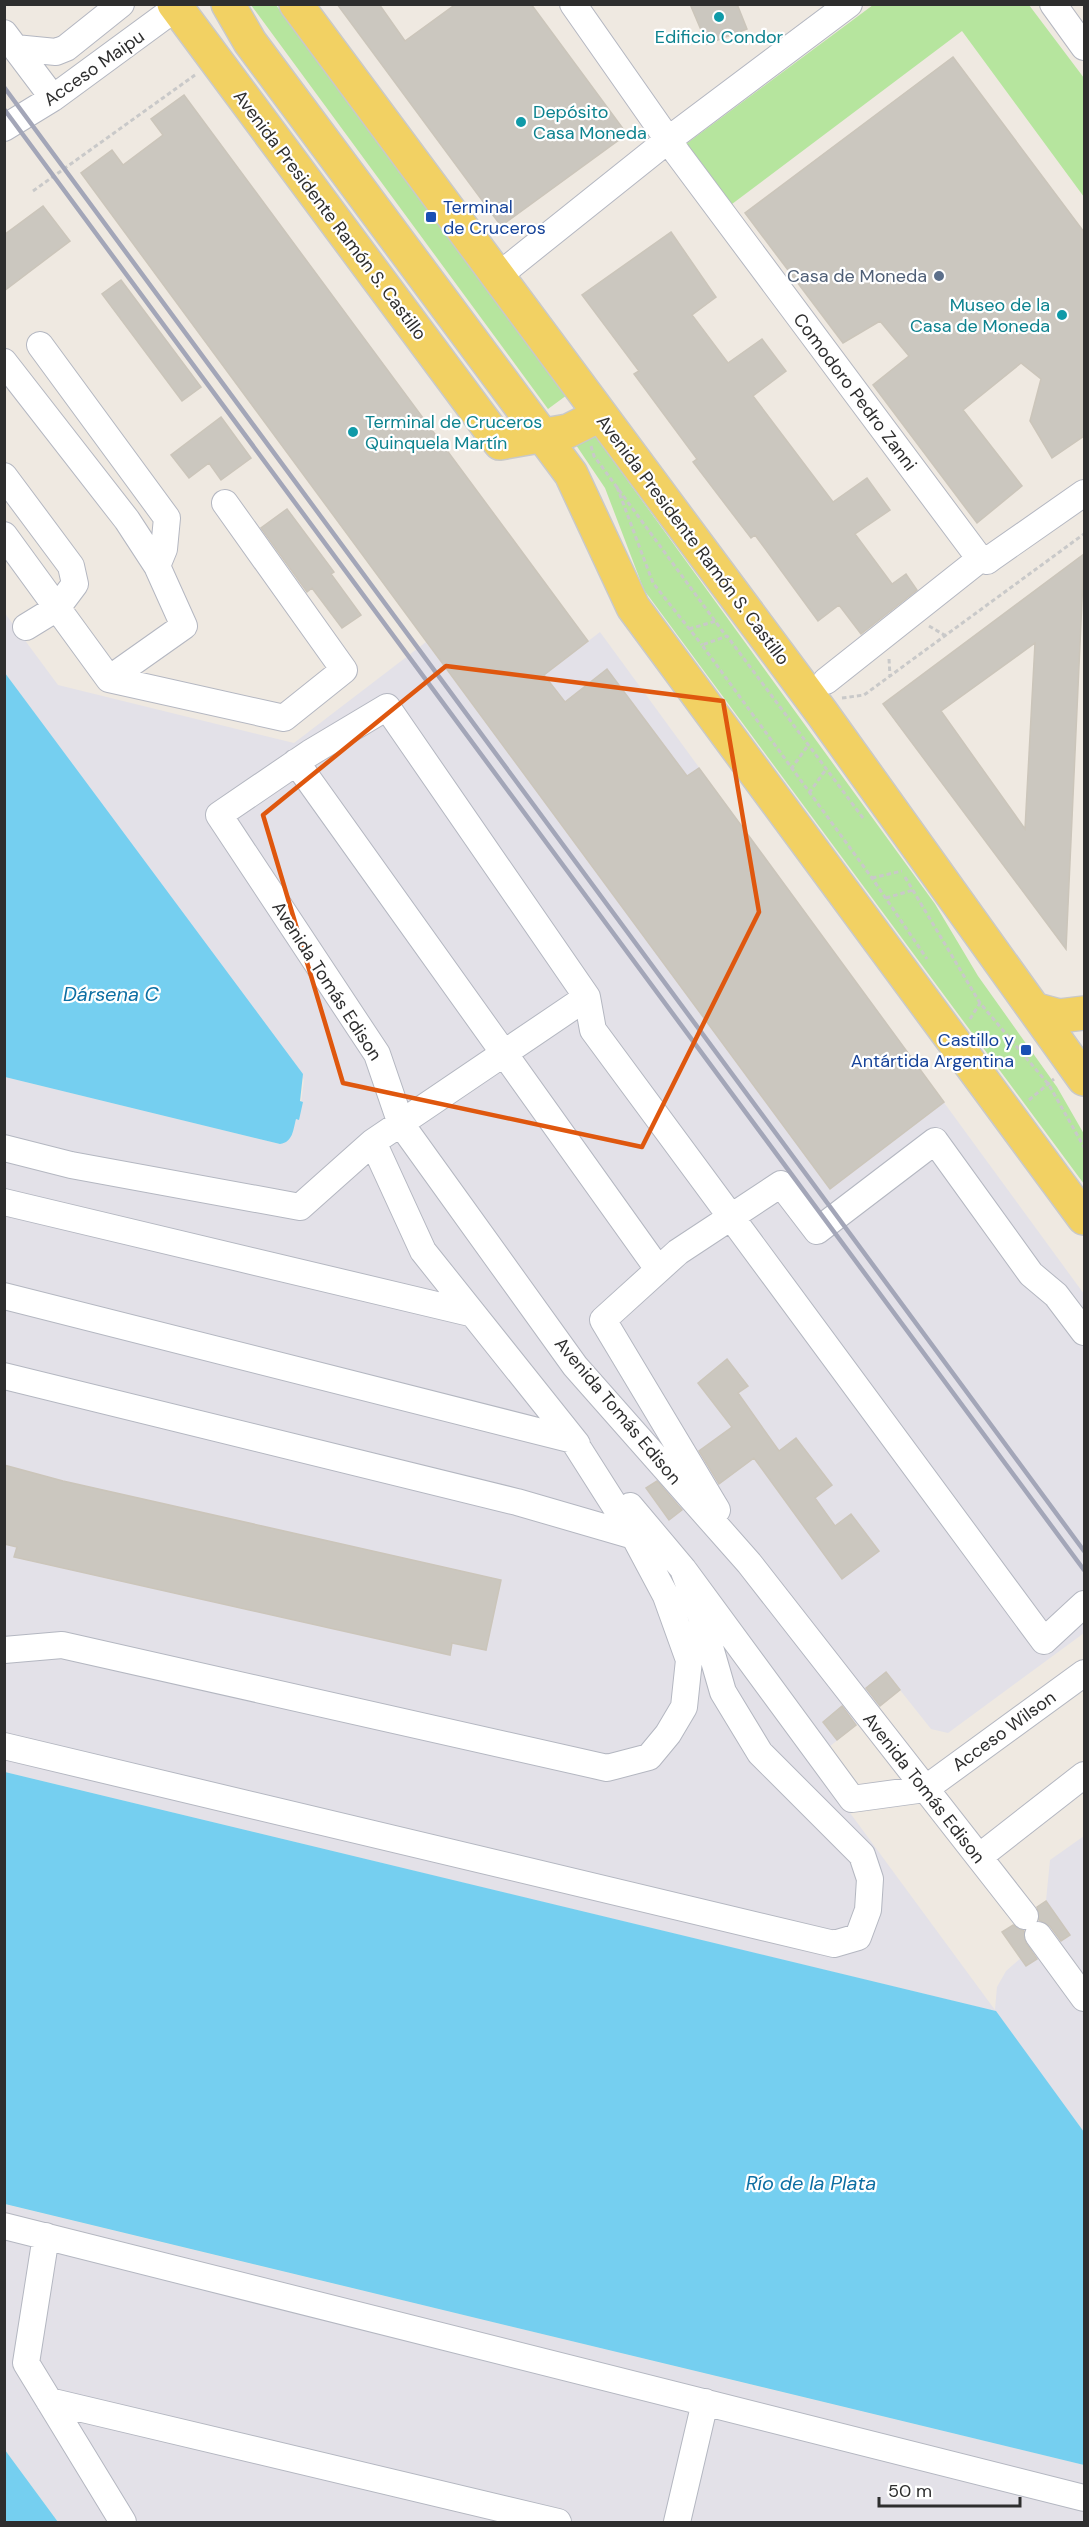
<svg xmlns="http://www.w3.org/2000/svg" width="1089" height="2527" font-family="'DM Sans',sans-serif">
<rect width="100%" height="100%" fill="#efe9e1"/>
<path fill="#e3e1e8" d="M4,612L58,685L294,743L426,642L492,731L552,686L544,675L600,632L1084,1294V1633L948,1733L931,1729L900,1690L829,1747L817,1768L995,2010L997,1987L1006,1971L1021,1958L1015,1950L1058,1919L1046,1901L1050,1860L1084,1836V2132L995,2011L5,1772V1077L280,1144L296,1118L299,1119L304,1080L5,673Z
M4,2204L1084,2465V2522H58L5,2450Z"/>
<path fill="#b6e59e" d="M251,5H276L567,395L548,409Z
M873,5H1029L1084,78V197L962,31L728,207L682,147Z
M593,433L935,904L978,976L1057,1087L1084,1134V1184L644,590L605,488L574,442Z"/>
<path fill="#75cff0" d="M5,673L303,1074L300,1101L303,1102L299,1120L296,1119C293,1130 293,1142 280,1144L5,1077Z
M5,1772L996,2011L1084,2132V2465L5,2204Z
M5,2450L58,2522H5Z"/>
<path fill="#cbc7bf" stroke="#cbc5ba" stroke-width="1.5" fill-rule="evenodd" d="M337,4H379L405,41L456,4H531L627,134L501,226Z
M690,4H737L747,29L707,44Z
M953,57L1084,232V436L1052,458L1030,421L1041,379L1021,363L963,410L1022,486L977,523L873,385L909,356L880,321L843,343L745,213Z
M184,95L588,641L544,675L565,702L607,669L687,776L699,768L944,1102L830,1189L81,173L112,150L123,165L163,135L151,119Z
M43,206L70,241L4,291V235Z
M671,232L716,297L692,315L728,363L762,339L786,371L753,396L833,502L867,478L890,510L855,534L892,584L906,574L917,590L861,634L839,605L818,621L755,535L751,538L693,462L697,459L634,374L639,371L582,295Z
M121,280L201,387L182,401L102,294Z
M221,417L251,458L221,480L209,463L189,478L171,455Z
M287,509L334,572L331,574L361,615L342,628L312,588L307,592L261,528Z
M1084,554V557L1066,949L883,704ZM1035,643L1025,829L941,711Z
M727,1359L748,1386L738,1393L779,1451L796,1438L832,1485L815,1498L835,1526L851,1514L879,1551L842,1579L754,1458L719,1484L699,1451L732,1427L698,1383Z
M4,1465L63,1481L501,1580L486,1650L452,1643L450,1655L14,1557L17,1547L4,1544Z
M657,1481L682,1510L669,1520L646,1488Z
M886,1672L900,1690L880,1706L866,1688Z
M842,1706L856,1725L837,1740L823,1722Z
M1046,1901L1070,1935L1061,1941L1050,1926L1039,1920L1037,1907Z
M1013,1925L1024,1931L1026,1943L1037,1959L1026,1966L1002,1932Z"/>
<g fill="none" stroke-linecap="round" stroke-linejoin="round">
<defs>
<path id="minor" d="M573,4L678,154L980,559L987,561L991,558L1084,493
M1053,4L1084,47
M4,33L53,98
M15,48L56,52L66,48L121,4
M4,128L53,98L181,4
M498,276L668,140L849,4
M40,345L167,518L164,549L157,566L184,626L109,679
M4,362L127,520L157,566
M4,476L71,566L75,584L57,608L26,627
M4,535L109,679
M109,679L284,718L344,670L225,503
M826,681L980,559
M296,762L658,1269
M373,1142L423,1251L577,1444
M4,1148L71,1165L300,1207L373,1142L587,997
M4,1202L470,1313
M4,1296L573,1440L634,1536L666,1596L689,1660L684,1707L668,1734L649,1757L607,1768L62,1645L4,1650
M4,1376L517,1502L634,1536
M630,1506L683,1569L852,1799L925,1789L1084,1673
M717,1510L603,1320L678,1252L781,1184L817,1231L935,1141L1031,1274L1056,1295L1084,1332
M4,1746L834,1944L858,1937L868,1910L870,1879L862,1855L760,1753L723,1692L701,1616L683,1569
M979,1857L1084,1775
M1025,1916L749,1563L575,1366L401,1124L377,1054L219,815L310,753L387,707L587,997L593,1030L1044,1641L1084,1604
M1038,1935L1084,1998
M4,2226L1084,2498
M46,2236L26,2363L123,2522
M49,2401L558,2522
M677,2522L705,2402"/>
<path id="major" d="M174,4L500,443L568,431L600,415
M228,4L250,42L571,474L633,607L1084,1218
M296,4L822,713L1084,1079
M1037,1010L1059,1016L1084,1013"/>
</defs>
<use href="#minor" stroke="#b4b7c1" stroke-width="28"/>
<use href="#major" stroke="#c9c9c9" stroke-width="36"/>
<path stroke="#c9c9c9" stroke-width="3" stroke-dasharray="4.5 3" stroke-linecap="butt" d="M33,191L195,75
M591,446L594,456L726,636
M617,487L653,583L702,645
M929,626L946,636
M689,629L716,621
M889,659L890,676
M842,698L864,695L1084,534
M791,769L809,744
M809,793L827,768
M863,818L727,636L702,645L872,878L927,959
M905,877L980,1003L1049,1085L1084,1147
M872,878L902,871
M886,898L913,890
M970,1019L980,1003
M1029,1100L1054,1079"/>
<use href="#minor" stroke="#fff" stroke-width="26"/>
<use href="#major" stroke="#f2d163" stroke-width="33"/>
<path stroke="#a3a6b8" stroke-width="4.5" d="M4,87L1084,1551
M4,109L1084,1570"/>
</g>
<path fill="none" stroke="#df570e" stroke-width="4.5" stroke-linejoin="round" d="M446,666L723,701L759,912L642,1147L343,1083L263,815Z"/>
<g fill="#0f9aa8" stroke="#fff" stroke-width="2">
<circle cx="719" cy="17" r="6"/>
<circle cx="521" cy="122" r="6"/>
<circle cx="1062" cy="315" r="6"/>
<circle cx="353" cy="432" r="6"/>
</g>
<g fill="#1a4fb4" stroke="#fff" stroke-width="2">
<rect x="425" y="211" width="12" height="12" rx="3"/>
<rect x="1020" y="1044" width="12" height="12" rx="3"/>
</g>
<circle fill="#5c6f8a" stroke="#fff" stroke-width="2" cx="939" cy="276" r="6"/>
<g text-anchor="middle" dominant-baseline="central" stroke-width="4.5" stroke-linejoin="round" paint-order="stroke">
<g font-size="18" fill="#0d838f" stroke="#fff" text-anchor="start">
<text x="719" y="37" text-anchor="middle">Edificio Condor</text>
<text x="533" y="112">Depósito<tspan x="533" dy="21">Casa Moneda</tspan></text>
<text x="1050" y="305" text-anchor="end">Museo de la<tspan x="1050" dy="21">Casa de Moneda</tspan></text>
<text x="365" y="422">Terminal de Cruceros<tspan x="365" dy="21">Quinquela Martín</tspan></text>
</g>
<g font-size="18" fill="#2e2e2e" stroke="#fff">
<text transform="translate(94 68) rotate(-35)">Acceso Maipu</text>
<text transform="translate(330 215) rotate(53)">Avenida Presidente Ramón S. Castillo</text>
<text transform="translate(855 392) rotate(53)">Comodoro Pedro Zanni</text>
<text transform="translate(693 540) rotate(53)">Avenida Presidente Ramón S. Castillo</text>
<text transform="translate(327 981) rotate(57)">Avenida Tomás Edison</text>
<text transform="translate(618 1411) rotate(50)">Avenida Tomás Edison</text>
<text transform="translate(1004 1731) rotate(-36)">Acceso Wilson</text>
<text transform="translate(924 1788) rotate(52)">Avenida Tomás Edison</text>
</g>
<g font-size="18" fill="#164399" stroke="#fff" text-anchor="start">
<text x="443" y="207">Terminal<tspan x="443" dy="21">de Cruceros</tspan></text>
<text x="1014" y="1040" text-anchor="end">Castillo y<tspan x="1014" dy="21">Antártida Argentina</tspan></text>
</g>
<g font-size="18" fill="#4e5e75" stroke="#fff" text-anchor="end">
<text x="927" y="276">Casa de Moneda</text>
</g>
<g font-size="20" font-style="italic" fill="#0d6fa3" stroke="#fff">
<text x="111" y="994">Dársena C</text>
<text x="811" y="2183">Río de la Plata</text>
</g>
</g>
<rect width="1089" height="2527" fill="none" stroke="#2e2e2e" stroke-width="12"/>
<path d="M879 2497v9h141v-9" fill="none" stroke="#2e2e2e" stroke-width="3"/>
<text x="888" y="2497" font-size="18" fill="#2e2e2e" stroke="#ffffff" stroke-width="4.5" paint-order="stroke">50 m</text>
</svg>
